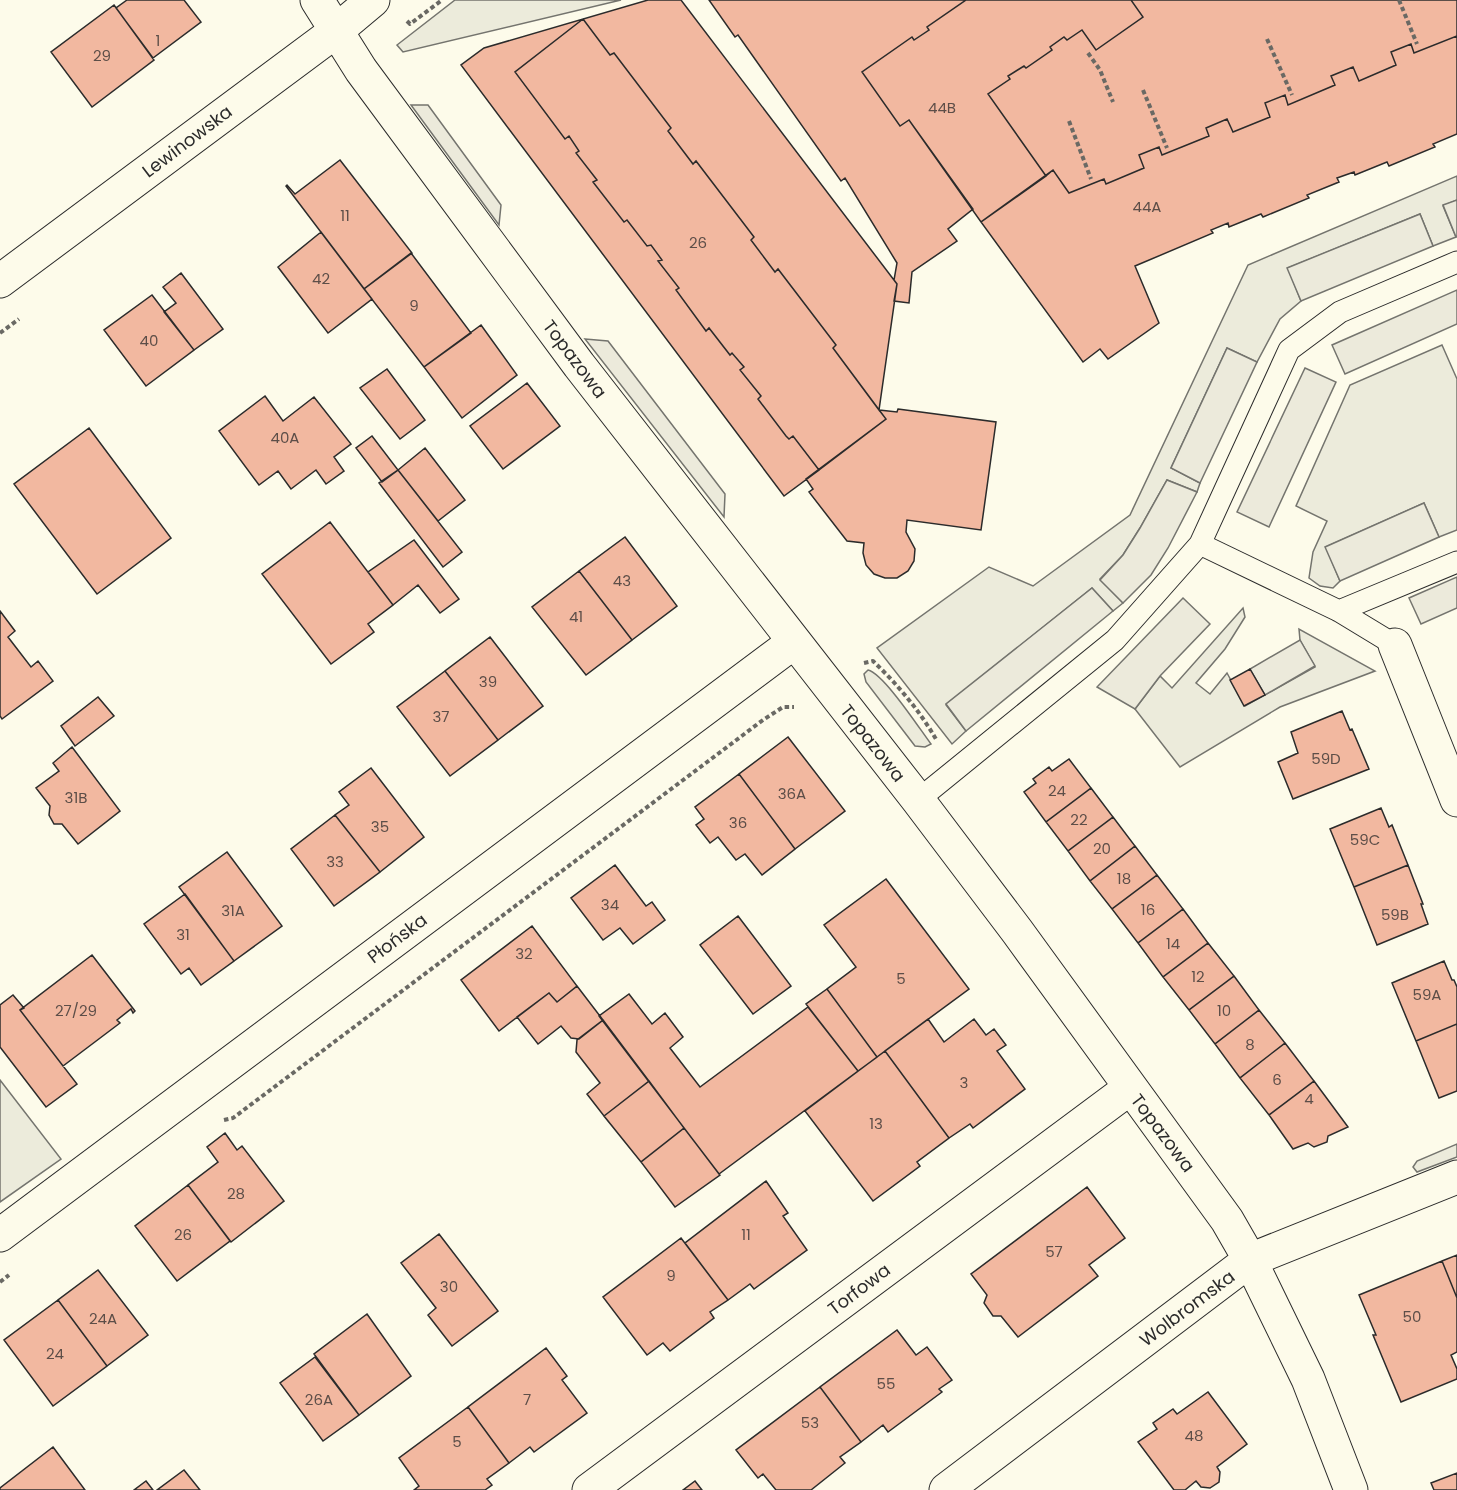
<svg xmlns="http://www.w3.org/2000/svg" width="1457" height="1490" font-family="Poppins,sans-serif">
<rect width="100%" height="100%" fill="#fdfbea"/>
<path fill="#ecebdb" stroke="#74746e" stroke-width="1.5" d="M455,0H621L403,52L397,45Z
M1457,176V200L1443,206L1456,237L1433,246L1420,214L1288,268L1301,301L1280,319L1257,362L1227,348L1171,468L1200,483L1197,492L1167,480L1140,528L1123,555L1100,579L1123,603L1113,611L1092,588L946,705L966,731L952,744L877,648L989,567L1033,586L1130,515L1248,265Z
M1442,345L1457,379V530L1439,537L1424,503L1326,547L1340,581L1333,588L1320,586L1309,578L1313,552L1327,521L1296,506L1350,385Z
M1243,608L1245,617L1225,649L1196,683L1210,694L1227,673L1245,706L1315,667L1300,640L1299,629L1375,671L1280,707L1180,767L1135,709L1160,676L1172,688Z
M868,670C884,674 919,728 931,744L925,747L915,746L866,682L864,674Z
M0,1080L61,1159L0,1202Z
M1457,1144V1157L1417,1172L1413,1167L1417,1161Z"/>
<path fill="#eceadb" stroke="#74746e" stroke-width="1.5" d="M411,105H428L501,205L499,225Z
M1457,200V236L1456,237L1443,205Z
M1420,214L1433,246L1301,301L1287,268Z
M1457,290V324L1345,374L1332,345Z
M585,339L608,341L725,494L724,517Z
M1227,348L1257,362L1200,483L1171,468Z
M1305,368L1336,382L1269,527L1237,512Z
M1167,480L1197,492L1168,548L1151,575L1123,603L1100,580L1123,555L1140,528Z
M1424,503L1439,537L1340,581L1325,547Z
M1457,577V608L1421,624L1409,598Z
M1092,588L1113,611L966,731L946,704Z
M1183,598L1210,624L1160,676L1135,709L1097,687Z
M1300,640L1315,666L1265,695L1250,669Z"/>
<path fill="#f2b8a0" stroke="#2b2b2b" stroke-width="1.5" d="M127,0H184L201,22L153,58L116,8Z
M648,0H681L897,284L879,410L833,348L836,345L778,269L775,272L751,240L754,237L696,161L693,164L668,131L671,128L614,53L610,55L583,19L515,72L565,139L569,136L579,151L576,153L597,180L593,182L624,222L627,220L647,246L651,245L662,260L658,261L679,288L676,290L706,331L709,328L730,355L732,353L744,367L740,370L761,396L758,399L786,436L789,439L793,436L819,470L784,496L461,65L484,48Z
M709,0H966L927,27L929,30L914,40L912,37L862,72L900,126L909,120L973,209L948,229L957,241L912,272L909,303L894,301L897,284L894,280L897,263L845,178L841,181L738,35L735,37Z
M966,0H1131L1143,17L1096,50L1082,30L1067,40L1064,37L1050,47L1052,50L1026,68L1024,66L1008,76L1010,79L988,94L1046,176L981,222L909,120L900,126L862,72L912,37L914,40L929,30L927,27Z
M1131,0H1457V36L1414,53L1411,44L1391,52L1396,65L1359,81L1353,67L1331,76L1335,85L1288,105L1285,95L1265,103L1270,117L1233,132L1227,119L1206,128L1209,136L1162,155L1159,147L1139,155L1144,168L1106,184L1104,179L1069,193L1053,170L1046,176L988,94L1010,79L1008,76L1024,66L1026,68L1052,50L1050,47L1064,37L1067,40L1082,30L1096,50L1143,17Z
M114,5L154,60L92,107L51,52Z
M583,19L610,55L614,53L671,128L668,131L693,164L696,161L754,237L751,240L775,272L778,269L836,345L833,348L886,419L819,470L793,436L789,439L786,436L758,399L761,396L740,370L744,367L732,353L730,355L709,328L706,331L676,290L679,288L658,261L662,260L651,245L647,246L627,220L624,222L593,182L597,180L576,153L579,151L569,136L565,139L515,72Z
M1457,36V134L1433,144L1435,147L1389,166L1387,162L1355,175L1354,172L1337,178L1339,182L1307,195L1309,198L1263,217L1261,214L1229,227L1228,223L1211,230L1213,233L1135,266L1159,323L1108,359L1100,349L1083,362L981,222L1053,170L1069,193L1104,179L1106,184L1144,168L1139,155L1159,147L1162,155L1209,136L1206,128L1227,119L1233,132L1270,117L1265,103L1285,95L1288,105L1335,85L1331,76L1353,67L1359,81L1396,65L1391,52L1411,44L1414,53Z
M340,160L412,253L364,289L286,186L287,185L295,194Z
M321,232L372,299L328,333L278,267Z
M411,253L471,333L424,367L364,289Z
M181,273L223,329L194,350L164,312L176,303L163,287Z
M152,295L194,350L146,386L104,330Z
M481,325L517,375L462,418L424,367Z
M387,369L425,420L400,439L360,388Z
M527,383L560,426L503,469L470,426Z
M265,396L283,421L314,397L351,444L334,457L344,471L326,484L316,470L291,489L278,471L259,485L219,431Z
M898,409L996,422L981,530L907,520L906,532L915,549L914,561L908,571L897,578H885L874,574L866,565L863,553L864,543L847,541L809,492L813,489L806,479L886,419L879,410L897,412Z
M89,428L171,538L97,594L14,484Z
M372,436L398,470L382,482L356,448Z
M425,448L465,500L438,521L398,470Z
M398,470L462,552L443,567L379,483Z
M330,522L393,605L368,624L374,632L331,664L262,574Z
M625,537L677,606L632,640L579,571Z
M414,540L459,599L440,613L418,585L393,605L368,572Z
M579,571L632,640L586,675L532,607Z
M0,611L15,631L8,637L31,667L38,661L53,681L2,719L0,716Z
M490,637L543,706L498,740L445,671Z
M1250,669L1265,695L1244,706L1230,680Z
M445,671L498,740L450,776L397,707Z
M98,697L114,716L75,746L61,726Z
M1342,711L1350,730L1352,729L1369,769L1293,799L1278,762L1298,753L1291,732Z
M788,737L845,811L795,849L739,774Z
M72,747L120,811L78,844L62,824H54L49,815L50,806L36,788L59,771L53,763Z
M1069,759L1091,788L1046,822L1024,792L1036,783L1033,779L1049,767L1052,771Z
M371,768L424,837L380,872L335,815L349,805L339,792Z
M739,774L795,849L762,875L745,854L736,860L718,837L710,843L696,825L704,819L695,807Z
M1091,788L1113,817L1068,851L1046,822Z
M1381,808L1389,827L1392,825L1408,865L1354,887L1330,829Z
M335,815L380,872L334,906L291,849Z
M1113,817L1135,846L1090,881L1068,851Z
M1135,846L1157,875L1112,909L1090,881Z
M227,852L282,926L234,961L179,887Z
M615,865L646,906L652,902L665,920L633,944L620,928L603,940L571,898Z
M1408,865L1423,904H1421L1428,924L1377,945L1354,887Z
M1157,875L1183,909L1138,943L1112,909Z
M886,879L969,989L877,1057L827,989L856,967L824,925Z
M185,894L234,961L201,985L189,968L181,974L144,924Z
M1183,909L1208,943L1163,977L1138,943Z
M738,916L791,986L753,1014L700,945Z
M532,926L577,986L557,1002L549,993L499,1031L461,980Z
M1208,943L1234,976L1189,1010L1163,977Z
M92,955L135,1011L133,1013L131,1009L117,1020L120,1023L63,1066L20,1010Z
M1444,961L1452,980H1454L1457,987V1024L1416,1041L1392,983Z
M1234,976L1259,1010L1215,1044L1189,1010Z
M577,986L603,1020L579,1039L571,1038L561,1026L538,1044L517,1017L549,993L557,1002Z
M827,989L877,1057L858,1071L806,1004Z
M629,994L652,1024L665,1013L683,1037L670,1048L700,1087L808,1007L858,1071L719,1174L599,1016Z
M13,995L24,1008L20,1010L77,1084L46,1107L0,1047V1005Z
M1259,1010L1285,1043L1240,1078L1215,1044Z
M928,1019L944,1042L974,1019L986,1035L994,1029L1006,1045L997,1051L1025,1089L973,1128L970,1124L949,1138L885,1051Z
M603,1020L649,1081L604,1116L587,1094L600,1083L576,1052L577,1040Z
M1457,1024V1091L1439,1098L1416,1041Z
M1285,1043L1314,1081L1269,1115L1240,1078Z
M885,1051L949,1138L917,1162L920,1166L873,1201L805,1111Z
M649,1081L684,1128L641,1162L604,1116Z
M1314,1081L1348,1127L1328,1136L1327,1142L1314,1147L1308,1143L1293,1149L1269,1115Z
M684,1128L720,1175L675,1207L641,1162Z
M225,1133L237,1150L242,1146L284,1201L231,1242L188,1185L218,1162L207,1147Z
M766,1181L788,1213L783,1216L807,1250L754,1289L750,1284L728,1300L685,1243Z
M188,1185L230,1241L177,1281L135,1226Z
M1087,1187L1125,1238L1089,1265L1098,1276L1018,1337L1001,1316H993L984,1303L987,1295L971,1274Z
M439,1234L498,1311L452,1346L428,1315L436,1308L401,1263Z
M681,1238L728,1300L710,1312L714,1318L670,1351L663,1343L647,1355L603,1297Z
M1457,1255V1298L1442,1261Z
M1442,1261L1457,1298V1352L1451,1355L1457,1369V1379L1401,1402L1373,1335H1376L1359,1295Z
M98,1270L148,1335L107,1366L58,1300Z
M58,1300L107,1366L53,1406L4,1340Z
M367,1314L411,1376L359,1415L314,1354Z
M897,1330L916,1355L927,1347L952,1380L939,1389L942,1392L888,1432L883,1425L861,1442L820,1387Z
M546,1348L567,1376L562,1380L587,1413L534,1452L530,1447L509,1463L468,1407Z
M315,1357L359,1415L323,1441L280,1383Z
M820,1387L861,1442L840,1457L845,1463L811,1490H776L763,1474L758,1478L736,1450Z
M1208,1392L1247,1444L1217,1467L1220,1472L1219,1482L1210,1488L1201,1487L1196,1481L1185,1490H1174L1138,1442L1157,1429L1153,1423L1173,1409L1177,1414Z
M468,1407L509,1463L487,1479L492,1485L485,1490H414L419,1486L399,1458Z
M53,1447L85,1490H0V1488Z
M184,1470L200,1490H157Z
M1457,1473V1490H1434L1431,1483Z
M146,1481L153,1490H134Z
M695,1481L702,1490H683Z"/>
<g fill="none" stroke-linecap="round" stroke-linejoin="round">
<defs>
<path id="lane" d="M1200,544L1339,611L1395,645
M1339,611L1457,562
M918,800L1115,640L1200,544L1289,350L1340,312L1457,262"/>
<path id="street" d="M317,0L361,70L579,365L918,800L1017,931L1227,1220L1250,1260L1308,1379L1351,1490
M0,281L336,31L373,0
M1395,645L1457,800
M0,1235L794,642
M589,1490L1130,1088
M946,1490L1250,1260L1457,1177"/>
</defs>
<use href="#lane" stroke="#2b2b2b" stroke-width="23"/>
<use href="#street" stroke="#2b2b2b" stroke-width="35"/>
<path stroke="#6a6964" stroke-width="4" stroke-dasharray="4.5 3" stroke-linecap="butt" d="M1399,0L1417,44
M407,21L410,24L442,0
M1267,39L1292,95
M1088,53L1100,70L1113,102
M1143,90L1167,148
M1069,121L1091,179
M0,333L19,319
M864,663L873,661C897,684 921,712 937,741
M224,1120L233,1118L763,720L783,707H794
M0,1282L9,1275"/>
<use href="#lane" stroke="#fdfbea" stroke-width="21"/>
<use href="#street" stroke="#fdfbea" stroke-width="33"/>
</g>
<g text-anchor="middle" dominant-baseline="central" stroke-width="4.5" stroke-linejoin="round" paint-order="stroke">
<g font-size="15" fill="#5d4e48">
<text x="158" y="40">1</text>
<text x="102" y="55">29</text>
<text x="942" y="107">44B</text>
<text x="1147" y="206">44A</text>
<text x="345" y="215">11</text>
<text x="698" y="242">26</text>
<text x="321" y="278">42</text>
<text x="414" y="305">9</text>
<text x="149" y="340">40</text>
<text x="285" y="437">40A</text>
<text x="622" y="580">43</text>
<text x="576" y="616">41</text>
<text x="488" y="681">39</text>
<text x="441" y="716">37</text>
<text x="1326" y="758">59D</text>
<text x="1057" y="790">24</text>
<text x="792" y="793">36A</text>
<text x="76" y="797">31B</text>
<text x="1079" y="819">22</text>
<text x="738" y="822">36</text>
<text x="380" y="826">35</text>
<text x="1365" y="839">59C</text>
<text x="1102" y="848">20</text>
<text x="335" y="861">33</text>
<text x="1124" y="878">18</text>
<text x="610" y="904">34</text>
<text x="1148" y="909">16</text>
<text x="233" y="910">31A</text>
<text x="1395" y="914">59B</text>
<text x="183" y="934">31</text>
<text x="1173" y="943">14</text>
<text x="524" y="953">32</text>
<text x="1198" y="976">12</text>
<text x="901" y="978">5</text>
<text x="1427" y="994">59A</text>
<text x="76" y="1010">27/29</text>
<text x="1224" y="1010">10</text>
<text x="1250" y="1044">8</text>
<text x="1277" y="1079">6</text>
<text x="964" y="1082">3</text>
<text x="1309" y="1098">4</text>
<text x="876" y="1123">13</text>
<text x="236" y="1193">28</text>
<text x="183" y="1234">26</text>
<text x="746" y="1234">11</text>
<text x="1054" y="1251">57</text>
<text x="671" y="1275">9</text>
<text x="449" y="1286">30</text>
<text x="1412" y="1316">50</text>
<text x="103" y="1318">24A</text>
<text x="55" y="1353">24</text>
<text x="886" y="1383">55</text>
<text x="319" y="1399">26A</text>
<text x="527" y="1399">7</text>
<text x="810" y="1422">53</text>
<text x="1194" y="1435">48</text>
<text x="457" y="1441">5</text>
</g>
<g font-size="18" fill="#2b2b2b" stroke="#fdfbea">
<text transform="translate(187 141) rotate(-37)">Lewinowska</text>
<text transform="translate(575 359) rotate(53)">Topazowa</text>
<text transform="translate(873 743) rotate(52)">Topazowa</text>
<text transform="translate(397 938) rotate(-37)">Płońska</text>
<text transform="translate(1163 1133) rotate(53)">Topazowa</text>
<text transform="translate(859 1289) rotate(-37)">Torfowa</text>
<text transform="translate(1187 1308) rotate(-37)">Wolbromska</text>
</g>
</g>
</svg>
